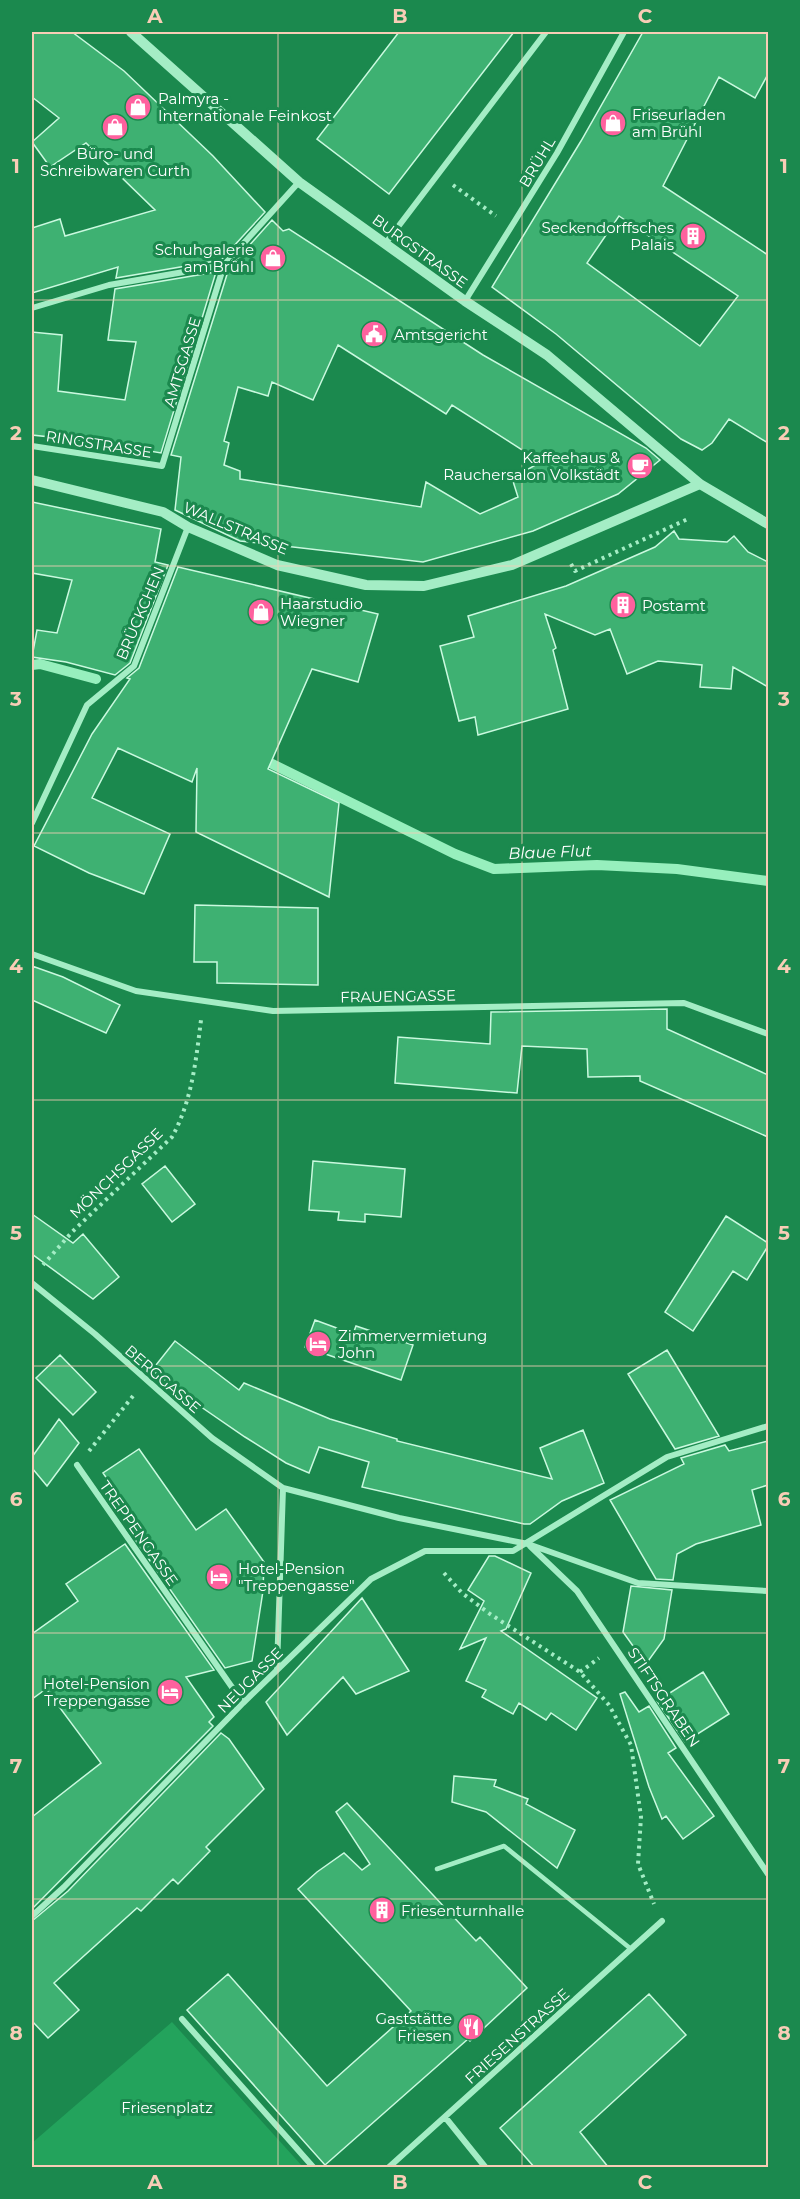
<svg xmlns="http://www.w3.org/2000/svg" width="800" height="2199" font-family="Montserrat,sans-serif">
<rect width="100%" height="100%" fill="#1b894e"/>
<path fill="#23a35c" d="M172,2022L303,2167H32V2143Z"/>
<g fill="none" stroke-linecap="round" stroke-linejoin="round">
<path stroke="#97efbd" stroke-width="10" d="M32,665L40,664L96,679
M258,757L455,854L494,869L597,865L677,869L768,881"/>
</g>
<path fill="#3eb172" stroke="#caf9df" stroke-width="1.5" fill-rule="evenodd" d="M32,32H72L124,71L213,156L265,212L221,260L116,278L118,267L32,293V228L60,219L65,236L155,210L86,143L50,167L32,142L59,118L32,97Z
M399,32H514L389,194L317,139Z
M643,32H768V74L755,98L719,77L663,186L768,255V443L729,419L712,443L702,450L681,439L556,334L492,287L581,141ZM619,216L738,296L700,346L587,263Z
M272,220L283,231L289,229L483,355L646,448L660,460L618,494L533,531L423,562L240,541L175,510L181,457L171,455L229,268ZM338,345L446,414L452,405L541,462L512,478L518,497L480,514L426,482L421,507L240,479V471L224,465L229,443L224,441L238,387L268,396L272,382L313,400Z
M216,272L161,453L97,442L32,435V332L62,335L58,391L125,400L136,342L108,340L115,289Z
M32,502L161,529L155,562L168,565L130,663L115,675L66,662L32,657L37,630L57,633L72,580L32,573Z
M674,531L679,539L727,542L734,536L748,552L768,562V687L733,667L731,689L700,687L702,665L658,661L627,674L610,629L595,635L545,614L556,648L553,650L568,709L478,735L475,717L459,721L440,646L474,637L468,616L566,586L655,547Z
M178,567L378,614L358,682L312,669L268,769L339,803L329,897L196,832L197,768L192,782L118,748L92,798L170,834L144,894L89,873L34,846L92,734L130,679L127,678L139,668Z
M195,905L318,908V985L217,983V962H194Z
M32,966L63,977L120,1005L106,1033L32,1000Z
M667,1009V1029L768,1075V1137L640,1081V1076L588,1077L587,1049L522,1046L517,1093L395,1083L398,1037L490,1044L491,1012Z
M313,1161L405,1169L401,1217L365,1214V1222L338,1220L339,1212L309,1210Z
M165,1166L195,1204L172,1222L142,1184Z
M32,1214L73,1243L83,1234L119,1277L93,1299L32,1254Z
M726,1216L768,1243V1246L747,1280L733,1271L693,1331L665,1312Z
M315,1320L353,1334L356,1326L413,1345L401,1380L305,1347Z
M175,1341L239,1390L244,1383L330,1419L397,1439V1441L552,1479L540,1448L583,1430L604,1483L562,1501L530,1524H524L362,1487L369,1462L319,1447L309,1473L286,1463L245,1437L191,1400L152,1370Z
M667,1350L719,1436L675,1449L628,1374Z
M60,1355L96,1392L73,1415L36,1378Z
M59,1419L79,1443L47,1486L32,1468V1457Z
M768,1441V1485L752,1490L761,1525L696,1544L677,1554L673,1580L656,1579L610,1500L684,1464L681,1458L725,1445L729,1451Z
M139,1449L196,1530L226,1509L264,1562L263,1591L252,1661L225,1668L134,1538L143,1531L103,1473Z
M125,1544L214,1670L186,1677L214,1717L209,1722L213,1726L32,1909V1817L101,1763L46,1689L32,1699V1634L78,1601L66,1584Z
M489,1556H495L531,1573L506,1629L501,1631L597,1698L576,1730L551,1713L546,1720L519,1703L513,1714L482,1697L486,1690L466,1681L486,1638L460,1649L484,1601L468,1590Z
M631,1586L672,1590L664,1639L646,1664L623,1632Z
M362,1598L409,1671L356,1694L343,1677L287,1735L266,1702Z
M703,1672L729,1714L685,1742L657,1701Z
M625,1692L639,1712L649,1706L676,1748L668,1753L714,1816L683,1839L666,1816L662,1819L649,1787L620,1694Z
M221,1733L229,1739L264,1789L206,1847L210,1851L178,1884L173,1879L141,1911L137,1908L54,1983L79,2010L48,2038L32,2021V1921L68,1891Z
M454,1776L496,1780L494,1786L528,1799L526,1804L575,1830L557,1868L486,1812L452,1802Z
M347,1803L476,1941L480,1937L527,1988L470,2041L468,2039L325,2165L187,2010L228,1974L327,2086L411,2011L298,1889L317,1872L344,1853L362,1870L370,1864L336,1812Z
M649,1994L686,2035L580,2132L609,2168H535L500,2128Z"/>
<g fill="none" stroke-linecap="round" stroke-linejoin="round">
<path stroke="#a4edc5" stroke-width="4" stroke-dasharray="3 4.5" stroke-linecap="butt" d="M453,185L496,216
M571,564L575,571L690,518
M43,1265L72,1232L172,1137C192,1101 196,1060 201,1020
M89,1451L133,1396
M444,1573L462,1593L490,1614L580,1672L609,1705L631,1745L641,1817L638,1864L654,1904
M580,1672L599,1658"/>
<path stroke="#a4edc5" stroke-width="4.5" d="M437,1869L504,1846L631,1949"/>
<path stroke="#a4edc5" stroke-width="6" d="M385,244L546,32
M465,301L557,153L624,32
M32,308L109,285L224,265L299,182
M32,446L162,466L224,265
M32,823L87,705L134,666L188,527
M32,954L136,991L273,1011L684,1003L768,1034
M32,1283L95,1334L212,1438L283,1488L399,1518L528,1544L638,1583L768,1591
M77,1465L243,1703
M530,1546L577,1591L768,1874
M277,1669L283,1488
M32,1916L64,1887L243,1703L371,1579L425,1551H513L667,1457L768,1426
M182,2019L314,2168
M445,2117L486,2168
M388,2168L662,1921"/>
<path stroke="#a4edc5" stroke-width="10" d="M131,32L299,182L465,301L547,355L700,484L768,524
M32,480L163,512L188,527L277,565L366,585L424,586L512,565L700,484"/>
</g>
<path fill="none" stroke="#f8cdb6" stroke-width="1.5" stroke-opacity="0.55" d="M278,32V2168M522,32V2168M32,300H768M32,566H768M32,833H768M32,1100H768M32,1366H768M32,1633H768M32,1899H768"/>
<defs>
<symbol id="shop-disc" viewBox="-11 -11 22 22"><circle r="9.5" fill="#fe619e" stroke="#1b894e"/><path d="M-5-2.5h2.3a2.7 3.5 0 0 1 5.4 0H5L5.5 6h-11ZM-1.5-2.5h3a1.5 2.3 0 0 0-3 0Z" fill="#fff"/></symbol>
<symbol id="building-disc" viewBox="-11 -11 22 22"><circle r="9.5" fill="#fe619e" stroke="#1b894e"/><path d="M-4-6H4V6H1V3H-1V6H-4ZM-2.5-4.3h1.7v1.8h-1.7ZM.8-4.3h1.7v1.8H.8ZM-2.5-1h1.7V.8h-1.7ZM.8-1h1.7V.8H.8Z" fill="#fff"/></symbol>
<symbol id="civic-disc" viewBox="-11 -11 22 22"><circle r="9.5" fill="#fe619e" stroke="#1b894e"/><path d="M-.6-6.5H3V-4.5H.6V-3L4-1V1h2V6H-6V1h2V-1L-.6-3ZM-1.2 2.5V6h2.4V2.5Z" fill="#fff"/></symbol>
<symbol id="cafe-disc" viewBox="-11 -11 22 22"><circle r="9.5" fill="#fe619e" stroke="#1b894e"/><path d="M-5.5-4.5H6V0H3Q3 3.5 0 3.5H-2.5Q-5.5 3.5-5.5 0ZM3-3.2v2h1.7v-2ZM-6 4.5H4V6H-6Z" fill="#fff"/></symbol>
<symbol id="hotel-disc" viewBox="-11 -11 22 22"><circle r="9.5" fill="#fe619e" stroke="#1b894e"/><path d="M-6-4.5h1.5V1H6V5H4.5V3h-9V5H-6ZM-4 0a1.8 1.8 0 1 1 3.6 0ZM.5 0V-2.5h3Q6-2.5 6 0Z" fill="#fff"/></symbol>
<symbol id="restaurant-disc" viewBox="-11 -11 22 22"><circle r="9.5" fill="#fe619e" stroke="#1b894e"/><path d="M-5-6h1v4h1v-4h1v4h1v-4h1v5L-1.5 .5V6h-2V.5L-5-1ZM5-6V6H3V1.5H1.5Q1.5-4 5-6Z" fill="#fff"/></symbol>
</defs>
<g fill-rule="evenodd">
<use href="#shop-disc" x="123" y="92" width="30" height="30"/>
<use href="#shop-disc" x="598" y="108" width="30" height="30"/>
<use href="#shop-disc" x="100" y="112" width="30" height="30"/>
<use href="#building-disc" x="678" y="221" width="30" height="30"/>
<use href="#shop-disc" x="258" y="243" width="30" height="30"/>
<use href="#civic-disc" x="359" y="319" width="30" height="30"/>
<use href="#cafe-disc" x="625" y="451" width="30" height="30"/>
<use href="#building-disc" x="608" y="590" width="30" height="30"/>
<use href="#shop-disc" x="246" y="597" width="30" height="30"/>
<use href="#hotel-disc" x="303" y="1329" width="30" height="30"/>
<use href="#hotel-disc" x="204" y="1562" width="30" height="30"/>
<use href="#hotel-disc" x="155" y="1677" width="30" height="30"/>
<use href="#building-disc" x="367" y="1895" width="30" height="30"/>
<use href="#restaurant-disc" x="456" y="2012" width="30" height="30"/>
</g>
<g text-anchor="middle" dominant-baseline="central" stroke-width="6" stroke-linejoin="round" paint-order="stroke">
<g font-size="15" fill="#fff" stroke="#1b894e" text-anchor="start">
<text x="158" y="98">Palmyra -<tspan x="158" dy="17">Internationale Feinkost</tspan></text>
<text x="632" y="114">Friseurladen<tspan x="632" dy="17">am Brühl</tspan></text>
<text x="115" y="153" text-anchor="middle">Büro- und<tspan x="115" dy="17">Schreibwaren Curth</tspan></text>
<text x="674" y="227" text-anchor="end">Seckendorffsches<tspan x="674" dy="17">Palais</tspan></text>
<text x="254" y="249" text-anchor="end">Schuhgalerie<tspan x="254" dy="17">am Brühl</tspan></text>
<text x="394" y="334">Amtsgericht</text>
<text x="620" y="457" text-anchor="end">Kaffeehaus &amp;<tspan x="620" dy="17">Rauchersalon Volkstädt</tspan></text>
<text x="280" y="603">Haarstudio<tspan x="280" dy="17">Wiegner</tspan></text>
<text x="642" y="605">Postamt</text>
<text x="338" y="1335">Zimmervermietung<tspan x="338" dy="17">John</tspan></text>
<text x="238" y="1568">Hotel-Pension<tspan x="238" dy="17">"Treppengasse"</tspan></text>
<text x="150" y="1683" text-anchor="end">Hotel-Pension<tspan x="150" dy="17">Treppengasse</tspan></text>
<text x="401" y="1910">Friesenturnhalle</text>
<text x="452" y="2018" text-anchor="end">Gaststätte<tspan x="452" dy="17">Friesen</tspan></text>
</g>
<g font-size="15" fill="#fff" stroke="#1b894e">
<text transform="translate(537 162) rotate(-59)">BRÜHL</text>
<text transform="translate(420 251) rotate(36)">BURGSTRASSE</text>
<text transform="translate(182 362) rotate(-73)">AMTSGASSE</text>
<text transform="translate(99 444) rotate(9)">RINGSTRASSE</text>
<text transform="translate(236 528) rotate(23)">WALLSTRASSE</text>
<text transform="translate(140 613) rotate(-67)">BRÜCKCHEN</text>
<text transform="translate(398 996) rotate(-1)">FRAUENGASSE</text>
<text transform="translate(116 1173) rotate(-44)">MÖNCHSGASSE</text>
<text transform="translate(163 1379) rotate(41)">BERGGASSE</text>
<text transform="translate(139 1533) rotate(55)">TREPPENGASSE</text>
<text transform="translate(250 1680) rotate(-45)">NEUGASSE</text>
<text transform="translate(664 1697) rotate(56)">STIFTSGRABEN</text>
<text transform="translate(517 2036) rotate(-42)">FRIESENSTRASSE</text>
</g>
<g font-size="15" fill="#fff" stroke="#1b894e">
<text x="167" y="2107">Friesenplatz</text>
</g>
<g font-size="16" font-style="italic" fill="#fff" stroke="#1b894e">
<text transform="translate(550 852) rotate(-2)">Blaue Flut</text>
</g>
</g>
<rect width="800" height="2199" fill="none" stroke="#1b894e" stroke-width="66"/>
<rect x="33" y="33" width="734" height="2133" fill="none" stroke="#f8cdb6" stroke-width="2"/>
<g font-size="20" text-anchor="middle" font-weight="bold" fill="#f8cdb6">
<text x="155" y="23">A</text>
<text x="400" y="23">B</text>
<text x="645" y="23">C</text>
<text x="16" y="173">1</text>
<text x="784" y="173">1</text>
<text x="16" y="440">2</text>
<text x="784" y="440">2</text>
<text x="16" y="706">3</text>
<text x="784" y="706">3</text>
<text x="16" y="973">4</text>
<text x="784" y="973">4</text>
<text x="16" y="1240">5</text>
<text x="784" y="1240">5</text>
<text x="16" y="1506">6</text>
<text x="784" y="1506">6</text>
<text x="16" y="1773">7</text>
<text x="784" y="1773">7</text>
<text x="16" y="2040">8</text>
<text x="784" y="2040">8</text>
<text x="155" y="2189">A</text>
<text x="400" y="2189">B</text>
<text x="645" y="2189">C</text>
</g>
</svg>
